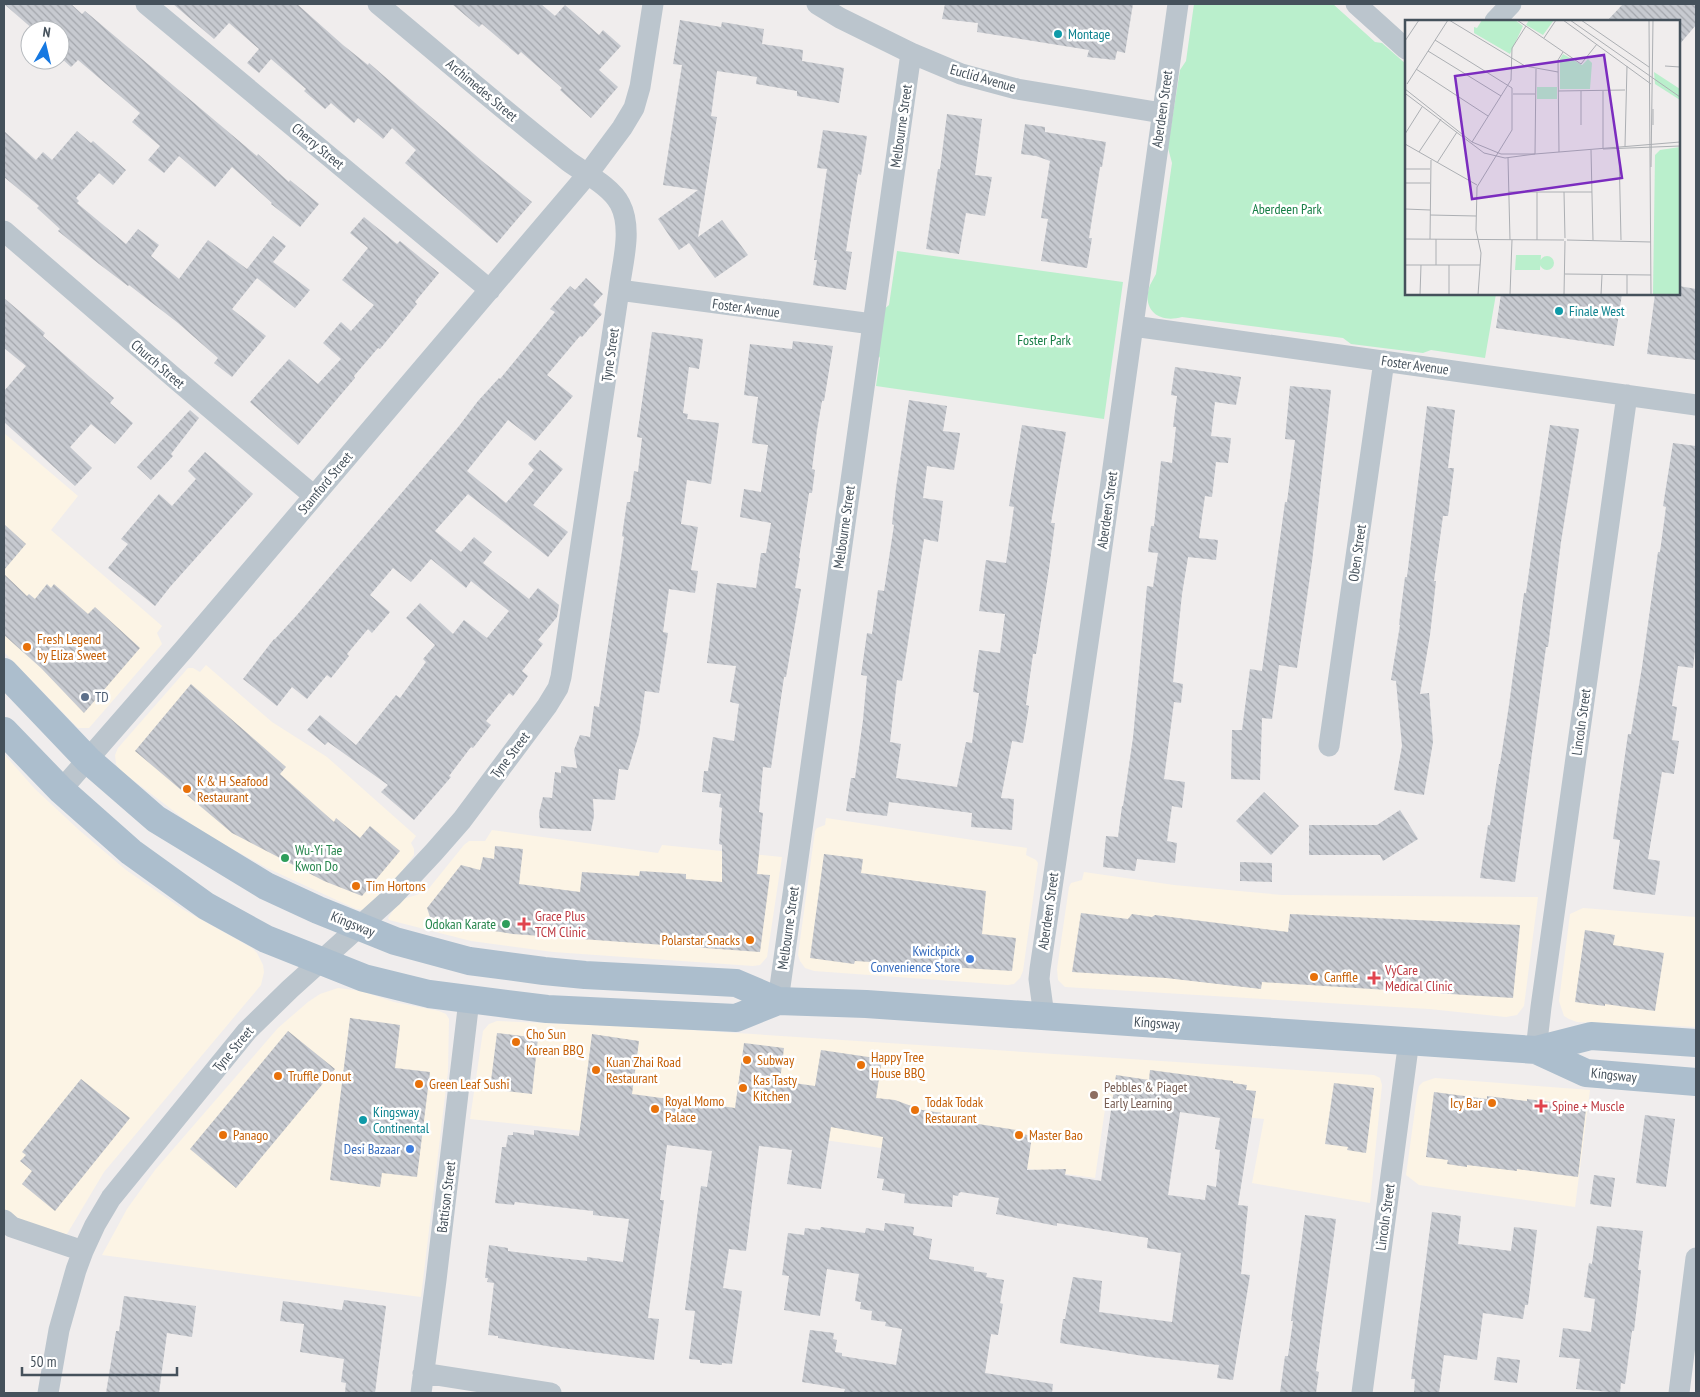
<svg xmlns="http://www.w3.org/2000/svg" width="1700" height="1397" font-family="'PT Sans Narrow',sans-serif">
<defs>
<pattern id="building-back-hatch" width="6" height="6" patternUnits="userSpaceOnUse" patternTransform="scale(1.25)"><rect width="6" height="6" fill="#c7cad0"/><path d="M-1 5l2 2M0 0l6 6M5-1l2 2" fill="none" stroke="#a3a6ac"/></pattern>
</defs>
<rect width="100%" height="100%" fill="#f0eded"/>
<path fill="#fcf4e5" d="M4,433L78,496L51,530L162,626L157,633L162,644L89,728H78L4,652Z
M206,665L272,722L327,757L416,836L411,843L414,849V855L390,887L363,910L356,909L267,868L200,831L121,771L116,764L115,755L118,748L188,668H193L200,672Z
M4,754L35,789L79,830L126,870L184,910L252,948L257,953L263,965L264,972L261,985L104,1172L67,1234L54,1236L4,1211Z
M826,818L1027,848L1026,855L1036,860L1038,863L1023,971L1020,978L1014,984L1008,985L814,971L805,968L800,961L798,955L815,831L817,828L825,825Z
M492,830L658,853L662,845L782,857L767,957L760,965L753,966L553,952L471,941L389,920L388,918L400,900L426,892L464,845L469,841H485Z
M1084,872L1174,885L1282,895L1538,897L1524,1006L1517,1015L1506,1017L1429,1009L1065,987L1058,980L1057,969L1069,887L1071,883L1082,880Z
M1583,908L1696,917V1027L1577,1022L1569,1019L1564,1016L1559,1001L1570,914Z
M338,988L361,991L394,1002L439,1011L446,1014L449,1019L448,1071L421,1297L102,1255L127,1209L155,1170L278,1028L308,1002L320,994Z
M497,1021L661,1028L1374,1075L1380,1078L1382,1085L1370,1203L1252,1183L1264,1119L1106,1102L1095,1178L632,1113L629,1136L470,1119L483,1031L489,1024Z
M1435,1078L1590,1090L1575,1207L1419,1185L1410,1178L1406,1175L1417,1095L1419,1086L1423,1082Z"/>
<path fill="#baefcc" d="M1194,4H1333L1375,42L1382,43L1406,64V294H1496L1485,358L1431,350L1423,353L1351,344L1343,338L1182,317C1158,324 1141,309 1150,285C1152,281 1154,278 1156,274L1172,163L1168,148L1169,139L1180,70L1186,61Z
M897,251L1123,282L1104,419L876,386L880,358L876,351L883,310L889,305Z"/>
<path fill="url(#building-back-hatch)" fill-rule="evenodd" d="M4,4H71L82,14L85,11L257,156L258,154L289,182L290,180L319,204L300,227L271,204L272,203L232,167L215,187L179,156L164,173L148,160L160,146L132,122L140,113L78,60L71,67L60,57V30H34Z
M173,4H297L343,45L368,65L369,63L482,161L532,202L497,243L405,163L416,150L392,128L383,139L358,118L354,123L331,103L325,109L304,91L306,89L271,59L259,73L247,63L259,49L229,23L214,39Z
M452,4H541L555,16L565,5L599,35L603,30L621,46L599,70L618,87L591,118L560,90L562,88L521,52L518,55L482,24L479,27Z
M945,4H1133L1125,53L1117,51L1115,60L1087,57L1089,50L977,32L978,23L942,19Z
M1623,4H1696V25L1679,45V21H1607Z
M680,20L721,27L722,22L764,29L762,44L803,50L802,61L844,68L839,103L797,96V91L756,84L757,77L717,71L711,116L717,117L698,237L722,220L748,255L715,278L689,243L679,250L658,219L698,190L663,185L682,65L673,64Z
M947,114L982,119L975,175L992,177L985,216L966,213L959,254L926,249L938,169H940Z
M1025,124L1045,127V132L1106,142L1102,167H1100L1089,238H1092L1087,268L1041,261L1048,219L1041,218L1050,161L1036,156L1021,154Z
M823,130L867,136L861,175L858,174L846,251L852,252L846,290L813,285L817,260H814L827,169L817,168Z
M4,131L36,160L43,152L52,160L77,131L91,143L93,141L126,170L113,185L99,173L76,198L79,201L77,203L126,244L138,229L159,245L151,256L179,279L208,240L247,269L273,236L286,246L273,262L310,290L295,308L257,278L232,309L266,336L232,377L214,363L218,358L178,323L129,285L128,286L99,264L58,231L60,229L37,208L39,206L4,177Z
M364,217L397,244L400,241L439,273L415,302L417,304L380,349L378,348L354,376L355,378L298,445L250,402L289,359L318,384L341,359L323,343L341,322L351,331L374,305L342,280L368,248L350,233Z
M586,278L603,294L593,305L602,314L582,337L580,336L547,375L573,396L535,441L508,420L467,471L506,503L534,470L528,464L540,450L563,469L533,505L568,532L548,557L468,494L435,531L461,552L474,537L492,552L483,563L529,599L538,588L559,605L557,617L538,640L543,644L522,671L528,676L513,696L509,693L486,721L491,725L473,748L471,747L449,776L451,777L414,820L381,792L388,785L328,742L325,745L307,730L320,715L356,745L396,695L400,698L426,662L423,659L435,645L406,618L420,603L453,634L464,620L487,638L509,611L471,581L466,588L431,559L411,582L393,568L370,595L390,612L372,633L368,629L347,654L349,656L331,678L327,675L307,699L292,687L277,706L243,679L274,639H275L297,615L459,426L478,401L499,378L500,379L555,312L550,309L570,286L575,290Z
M1679,286L1696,289V360L1647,354L1655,294H1679Z
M1501,294H1622L1614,346L1496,328Z
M4,298L45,333L43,336L114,398L110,403L133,423L115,444L91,424L70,447L92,468L75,486L4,422V391L26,366L4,348Z
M652,332L703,339L699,369L689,367L683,413L688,414L687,419L719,423L711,484L687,480L681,524L698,527L691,570L698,571L695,593L669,589L663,632L668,633L659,693L645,691L639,734L628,770L619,769L615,800L593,799L594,816L591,831L540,828L539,813L543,797L552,798L555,772L561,773V766L577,768L574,750L580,735L590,737L594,706L599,707L624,537L622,536L627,502H630L634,471L638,472L642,438L637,437Z
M793,341L833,346L824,401H822L817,430L812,469L815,470L812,493H809L799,558H800L795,588L801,589L786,677H784L771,768L763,767L759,812L763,813L757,874L770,875L760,952L513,934L482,929L430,917L427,908L461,865L480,870L483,857L494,859L495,846L523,849L519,884L580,892L582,872L639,876L640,871L686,874V879L722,882V845L719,844L722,808L719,807L721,794L702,792L704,771H708L713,737L734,741L739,704L730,702L736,666L707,663L717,583L756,588L761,553H766L771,523L740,517L744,489L761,492L768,445L752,443L758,397L744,395L750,344L792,349Z
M1175,367L1241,377L1236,405L1215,402L1211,436L1231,438L1228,463L1216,462L1212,497L1205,496L1199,538L1218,540L1216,560L1188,557L1182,594L1173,682L1183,684L1181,703L1174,702L1164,779L1185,782L1182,808L1172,806L1167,841L1177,843L1175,863L1137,859L1135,871L1103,867L1106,836L1118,837L1122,806H1123L1133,738L1147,586L1153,587L1158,553L1148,552L1151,526H1154L1161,461L1172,463L1176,427H1173L1177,396L1171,395Z
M1290,386L1331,390L1312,562L1297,668L1279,665L1272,719L1262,718L1260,780L1231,779L1232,730H1242L1250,669L1262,671L1285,502H1287L1295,440L1285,439Z
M909,400L947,406L943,431L960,433L954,470L927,466L923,498L943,501L938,542L924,539L902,681L897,680L890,742L901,744L896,778L957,787L966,742L972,743L979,693L973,692L979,650L1000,653L1005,614L979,611L986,560L1006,563L1014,507L1009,506L1022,425L1066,432L1051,523H1055L1049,569L1036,654H1033L1026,705L1029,706L1023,743L1012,741L1001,798L1014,799L1012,830L971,827L972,813L889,802L887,816L846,811L851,778H855L863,720L867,676L861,675L867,633L872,634L878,590L884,591L894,525L892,524L896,488Z
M1427,406L1455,410L1448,468H1454L1448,516H1443L1434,581H1436L1430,635L1420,694L1429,693L1433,742L1424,795L1394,790L1402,746L1396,681L1391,680L1400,625H1399L1405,577H1407Z
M190,410L199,418L171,454L173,456L151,480L137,467Z
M1550,425L1579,429L1561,542L1548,647H1546L1515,882L1480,878L1488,825H1490L1499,764H1500L1509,705L1524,593H1526Z
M1673,443L1696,446V641L1693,668L1678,666L1672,706L1677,707L1672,740L1679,741L1674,774L1662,772L1648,859L1660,861L1655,895L1613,889L1620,840L1613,839L1628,734H1631L1642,667L1658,552H1660L1666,507L1663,506Z
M205,452L253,494L170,587L155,606L108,568L128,544L121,539L159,494L172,506L196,479L188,471Z
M4,524L26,544L4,570Z
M4,574L27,596L29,594L35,599L47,584L51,588L54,584L88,614L95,607L140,648L84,713L41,668L4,635Z
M191,684L286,767L280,774L334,822L336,818L360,838L370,826L400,851L362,896L324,881L232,833L135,751Z
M1264,792L1299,826L1271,855L1236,821Z
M1400,810L1418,839L1383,861L1380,855H1309V825H1377Z
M824,854L863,859L861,873L986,891L982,934L1016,938L1012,971L855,961L854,964L810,958Z
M1240,862L1272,863V882L1240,881Z
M1081,913L1128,919L1132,914L1152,917L1155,915L1288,932L1290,914L1520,925L1513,998L1262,982L1261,989L1166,978L1072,972Z
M1585,930L1615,935L1613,945L1664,953L1655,1011L1605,1004V1006L1575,1002Z
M350,1018L400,1025L395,1068L430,1072L417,1177L382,1173L380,1187L330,1180Z
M288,1031L335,1069L236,1188L190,1149Z
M497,1033L538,1038L532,1094L490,1089Z
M592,1034L639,1041L632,1094L735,1108L744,1043L784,1048L780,1081L815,1086L821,1050L882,1059L876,1098L895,1100L922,1110L963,1116L962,1119L972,1121V1123L1023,1131V1134L1032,1136L1027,1170L1066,1169L1065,1175L1101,1181L1116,1075L1149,1080L1150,1070L1233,1081V1083L1247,1085L1246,1090L1256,1091L1238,1205L1248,1206L1241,1274L1250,1275L1233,1380L1217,1378L1219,1365L1150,1357L1060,1343L1063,1319H1065L1073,1277L1102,1281L1099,1312L1172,1322L1181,1253L1147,1248L1148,1238L1057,1223V1226L996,1214L999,1198L961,1192L959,1193L958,1196L953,1195L952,1207L904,1203L905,1194L882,1190L884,1179L877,1178L883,1137L831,1127L821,1189L787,1184L792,1150L759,1146L746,1251L729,1249L723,1288L742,1291L732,1364L722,1363V1365L700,1363V1360L689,1359L695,1311L685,1310L701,1186L707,1187L712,1151L667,1145L660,1200H664L648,1318L659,1319L654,1360L553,1347L498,1338V1336L488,1335L494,1283L487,1282L488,1278H485L489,1245L508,1248V1251L552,1257L587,1261V1257L623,1262L629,1219L593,1215V1211L549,1206L515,1202L514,1205L495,1203L502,1147H506L508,1135H513V1132L534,1135V1130L579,1136ZM1180,1112L1220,1118L1215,1149L1220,1150L1216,1187L1207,1185L1205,1200L1168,1195Z
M81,1079L130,1118L55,1211L22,1184L32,1171L20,1161L26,1155L22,1152Z
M1334,1083L1374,1088L1366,1153L1347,1150L1348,1147L1325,1144Z
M1434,1092L1487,1099V1096L1527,1101V1099L1567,1104V1106L1586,1109L1578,1177L1517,1169V1171L1467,1165V1167L1447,1164L1448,1160L1426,1157Z
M1645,1115L1675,1119L1666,1187L1636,1183Z
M1594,1175L1615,1178L1611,1207L1590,1204Z
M1432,1212L1461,1216L1458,1244L1511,1251L1514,1227L1537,1230L1528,1305H1525L1523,1319L1483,1313L1477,1360L1444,1355L1439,1393H1414L1415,1379H1411Z
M1305,1215L1336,1219L1316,1371L1319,1372L1316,1393H1280L1285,1356H1288L1293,1321H1291Z
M885,1223L914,1227L913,1235L932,1239L929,1259L974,1267V1271L987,1273L986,1277L1004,1280L1000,1303L1003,1304L998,1335L991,1334L985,1373L1053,1384L1052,1393H844L845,1389L802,1382L810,1330L834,1333L833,1339L837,1340L835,1352L842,1353V1356L896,1365L902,1329L885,1326L886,1322L871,1320L872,1311L860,1309L861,1302L855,1301L859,1274L827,1269L820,1316L784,1310L789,1276L782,1275L788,1233L804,1235L805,1228L820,1230L821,1227L865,1233L866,1228L884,1231Z
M1597,1226L1643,1231L1638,1270H1641L1634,1331H1632L1625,1384L1621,1383L1620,1393L1576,1389L1580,1359L1559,1357L1563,1328L1591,1332L1595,1299L1584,1297L1589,1263L1592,1264Z
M124,1296L196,1306L192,1337L167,1333L159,1393H106L116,1331H119Z
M344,1300L386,1306L375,1393L345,1392L346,1383L341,1382L344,1359L300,1352L304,1324L280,1321L283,1301L342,1310Z
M1497,1357L1520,1360L1517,1383L1494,1380Z"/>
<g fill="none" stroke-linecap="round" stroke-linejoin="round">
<path stroke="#bbc5cd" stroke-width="21" d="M146,4L490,290
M817,4L840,18L911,53L961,74L1017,89L1162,113
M1356,4L1406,49
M1495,21L1511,4
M4,231L178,381L314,496
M619,290L872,324
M1133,326L1696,405
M1329,746L1384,361
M61,790L185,648L587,175L622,128L634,108L640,87L653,4
M778,1001L911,53
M1044,1016L1039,979L1040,969L1098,575L1178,4
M1536,1050L1541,1007L1627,395
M4,1220L12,1227L83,1251
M423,1373L551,1393
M48,1393L59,1330L76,1270L83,1251L95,1225L111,1198L247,1031L290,989L392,897L434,852L462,820L547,706L558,688L561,677L619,290C622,264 633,229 620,204C611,186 584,173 568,161C503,110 441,56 378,4
M421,1393L436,1280L469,1000
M1362,1393L1409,1040
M1679,1393L1696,1258"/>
<path stroke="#acbecd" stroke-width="28" d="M4,672L88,760L156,819L266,886L318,910L395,941L469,961L544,971L585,975L736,983L778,1001L866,1004L1536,1050L1591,1036L1696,1043
M4,731L61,790L131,852L206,906L266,939L364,978L429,994L547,1009L736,1018L778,1001
M1536,1050L1586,1073L1696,1082"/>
</g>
<g fill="#0f9aa8" stroke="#fff" stroke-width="2">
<circle cx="1058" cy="34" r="5"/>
<circle cx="1559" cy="311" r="5"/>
<circle cx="363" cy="1120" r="5"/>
</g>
<g fill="#e8710a" stroke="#fff" stroke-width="2">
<circle cx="27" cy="647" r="5"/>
<circle cx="187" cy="789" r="5"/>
<circle cx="356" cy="886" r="5"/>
<circle cx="750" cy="940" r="5"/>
<circle cx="1314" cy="977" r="5"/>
<circle cx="516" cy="1042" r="5"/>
<circle cx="747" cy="1060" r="5"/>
<circle cx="861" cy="1065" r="5"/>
<circle cx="596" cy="1070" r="5"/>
<circle cx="278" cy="1076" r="5"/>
<circle cx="419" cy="1084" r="5"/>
<circle cx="743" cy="1088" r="5"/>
<circle cx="1492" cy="1103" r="5"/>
<circle cx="655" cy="1109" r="5"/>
<circle cx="915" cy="1110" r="5"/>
<circle cx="223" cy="1135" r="5"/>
<circle cx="1019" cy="1135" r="5"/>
</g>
<circle fill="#5c6f8a" stroke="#fff" stroke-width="2" cx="85" cy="697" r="5"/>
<g fill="#2e9e5b" stroke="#fff" stroke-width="2">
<circle cx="285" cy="858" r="5"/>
<circle cx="506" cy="924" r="5"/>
</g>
<g fill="#e0444e" stroke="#fff" stroke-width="2">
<path d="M521.5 916.5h5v5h5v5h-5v5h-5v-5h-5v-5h5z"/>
<path d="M1371.5 970.5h5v5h5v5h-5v5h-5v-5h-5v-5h5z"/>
<path d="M1538.5 1098.5h5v5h5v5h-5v5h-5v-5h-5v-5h5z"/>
</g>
<g fill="#3f7fe0" stroke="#fff" stroke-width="2">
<circle cx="970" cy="959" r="5"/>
<circle cx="410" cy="1149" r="5"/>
</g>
<circle fill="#8d6e63" stroke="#fff" stroke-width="2" cx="1094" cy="1095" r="5"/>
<g text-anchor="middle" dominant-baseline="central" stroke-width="5" stroke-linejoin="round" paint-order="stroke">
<g font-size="14" fill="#0d838f" stroke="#fff" text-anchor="start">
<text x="1068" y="34">Montage</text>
<text x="1569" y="311">Finale West</text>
<text x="373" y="1112">Kingsway<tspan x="373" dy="16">Continental</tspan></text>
</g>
<g font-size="14" fill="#45515b" stroke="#fff">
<text transform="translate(983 78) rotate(16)">Euclid Avenue</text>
<text transform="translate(482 90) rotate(40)">Archimedes Street</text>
<text transform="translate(1162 109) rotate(-82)">Aberdeen Street</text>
<text transform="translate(901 126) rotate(-82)">Melbourne Street</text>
<text transform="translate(318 146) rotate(40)">Cherry Street</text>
<text transform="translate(746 308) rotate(8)">Foster Avenue</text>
<text transform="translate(610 355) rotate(-82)">Tyne Street</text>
<text transform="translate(158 364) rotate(41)">Church Street</text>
<text transform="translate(1415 365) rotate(8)">Foster Avenue</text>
<text transform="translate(325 483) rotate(-50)">Stamford Street</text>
<text transform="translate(1107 510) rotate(-82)">Aberdeen Street</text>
<text transform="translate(844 527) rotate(-82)">Melbourne Street</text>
<text transform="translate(1357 553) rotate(-82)">Oben Street</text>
<text transform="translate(1581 722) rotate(-82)">Lincoln Street</text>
<text transform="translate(510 755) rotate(-53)">Tyne Street</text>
<text transform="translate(1048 911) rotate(-82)">Aberdeen Street</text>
<text transform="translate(353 924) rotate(22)">Kingsway</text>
<text transform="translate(788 928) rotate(-82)">Melbourne Street</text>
<text transform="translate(1157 1023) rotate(4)">Kingsway</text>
<text transform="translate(233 1049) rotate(-50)">Tyne Street</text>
<text transform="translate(1614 1075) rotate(6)">Kingsway</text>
<text transform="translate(446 1197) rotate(-83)">Battison Street</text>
<text transform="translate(1385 1217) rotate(-82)">Lincoln Street</text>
</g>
<g font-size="14" fill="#157d44" stroke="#fff">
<text x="1287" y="209">Aberdeen Park</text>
<text x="1044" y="340">Foster Park</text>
</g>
<g font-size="14" fill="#c56008" stroke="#fff" text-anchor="start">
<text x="37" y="639">Fresh Legend<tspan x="37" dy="16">by Eliza Sweet</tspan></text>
<text x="197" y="781">K &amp; H Seafood<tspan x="197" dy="16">Restaurant</tspan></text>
<text x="366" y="886">Tim Hortons</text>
<text x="740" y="940" text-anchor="end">Polarstar Snacks</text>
<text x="1324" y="977">Canffle</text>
<text x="526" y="1034">Cho Sun<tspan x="526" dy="16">Korean BBQ</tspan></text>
<text x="871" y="1057">Happy Tree<tspan x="871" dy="16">House BBQ</tspan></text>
<text x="757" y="1060">Subway</text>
<text x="606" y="1062">Kuan Zhai Road<tspan x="606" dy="16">Restaurant</tspan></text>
<text x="288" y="1076">Truffle Donut</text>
<text x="753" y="1080">Kas Tasty<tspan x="753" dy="16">Kitchen</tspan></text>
<text x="429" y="1084">Green Leaf Sushi</text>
<text x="665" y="1101">Royal Momo<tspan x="665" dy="16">Palace</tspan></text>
<text x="925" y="1102">Todak Todak<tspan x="925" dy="16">Restaurant</tspan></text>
<text x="1482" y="1103" text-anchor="end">Icy Bar</text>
<text x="233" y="1135">Panago</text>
<text x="1029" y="1135">Master Bao</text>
</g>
<g font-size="14" fill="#4e5e75" stroke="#fff" text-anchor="start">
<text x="95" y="697">TD</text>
</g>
<g font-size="14" fill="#27864d" stroke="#fff" text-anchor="start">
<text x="295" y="850">Wu-Yi Tae<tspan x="295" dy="16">Kwon Do</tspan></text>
<text x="496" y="924" text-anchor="end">Odokan Karate</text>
</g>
<g font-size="14" fill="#be3a42" stroke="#fff" text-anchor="start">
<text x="535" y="916">Grace Plus<tspan x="535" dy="16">TCM Clinic</tspan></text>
<text x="1385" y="970">VyCare<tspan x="1385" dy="16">Medical Clinic</tspan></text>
<text x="1552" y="1106">Spine + Muscle</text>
</g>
<g font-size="14" fill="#366cbe" stroke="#fff" text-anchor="end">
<text x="960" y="951">Kwickpick<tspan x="960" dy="16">Convenience Store</tspan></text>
<text x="400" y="1149">Desi Bazaar</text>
</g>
<g font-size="14" fill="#785e54" stroke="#fff" text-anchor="start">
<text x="1104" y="1087">Pebbles &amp; Piaget<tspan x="1104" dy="16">Early Learning</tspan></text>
</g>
</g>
<g transform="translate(1405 20)">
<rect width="275" height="275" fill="#f0eded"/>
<path d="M77,0H110L118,6L105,34L69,13V7L72,8ZM124,0H149L138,15L121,5ZM158,34L177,45L183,39L187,43L185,69H155V39ZM249,52L275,69V80L250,64ZM132,67H152V79H132ZM275,127V275H248L250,135L255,130ZM111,235H136L135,250H110ZM135 243a7 7 0 1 1 14 0a7 7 0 1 1-14 0Z" fill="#baefcc"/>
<path fill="none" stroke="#acafb3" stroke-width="1" d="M44,0L120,46L153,52M112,0L176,44L192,24M158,0L246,64M165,0L275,77M176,0L244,47M244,0L246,275M139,18L151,0M30,20L107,68V110L72,167L71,210L76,233L73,275M0,21L14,0M23,31L96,76M260,46L275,47M11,49L83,96M2,64L43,0M0,69L67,122L96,134H130L275,122M153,71L220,70M198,71V129M1,74L79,133L100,138L130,134M108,74H130M248,89V105M176,105V71M0,114L17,87M67,122L106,60L107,28L121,6M0,124L72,165M220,126L222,46M198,129L275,126M186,130L188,220M214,130L216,220M14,132L36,99M154,132L153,40L158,32M130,134L131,49M103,138L105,220M32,143L52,112M246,147L248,0M0,149H25M0,163H25M104,172H187M132,172V220M159,172L160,218M0,189L25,190M25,195L71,196M0,219L159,220M25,219L26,140M162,220L246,222M0,245H75M31,245V219M160,254L246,255M15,275L16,245M44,275V245M105,275L107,220M159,275L160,221M196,275L197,255M222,275V255"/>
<path fill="#7b2cbf" fill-opacity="0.15" stroke="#7b2cbf" stroke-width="2.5" d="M199,35L217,158L67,179L50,56Z"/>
<rect width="275" height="275" fill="none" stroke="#45515b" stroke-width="2.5"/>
</g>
<rect width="1700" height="1397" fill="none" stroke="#45515b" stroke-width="10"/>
<g transform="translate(45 45) rotate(8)"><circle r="24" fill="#ffffff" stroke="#b5b9bd"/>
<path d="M0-4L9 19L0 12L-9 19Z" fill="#1678e1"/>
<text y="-8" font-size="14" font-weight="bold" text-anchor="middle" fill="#45515b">N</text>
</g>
<path d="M22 1367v8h155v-8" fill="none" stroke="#45515b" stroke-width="2.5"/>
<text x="30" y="1367" font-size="15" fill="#45515b" stroke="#ffffff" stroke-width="4" paint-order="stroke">50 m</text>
</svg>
